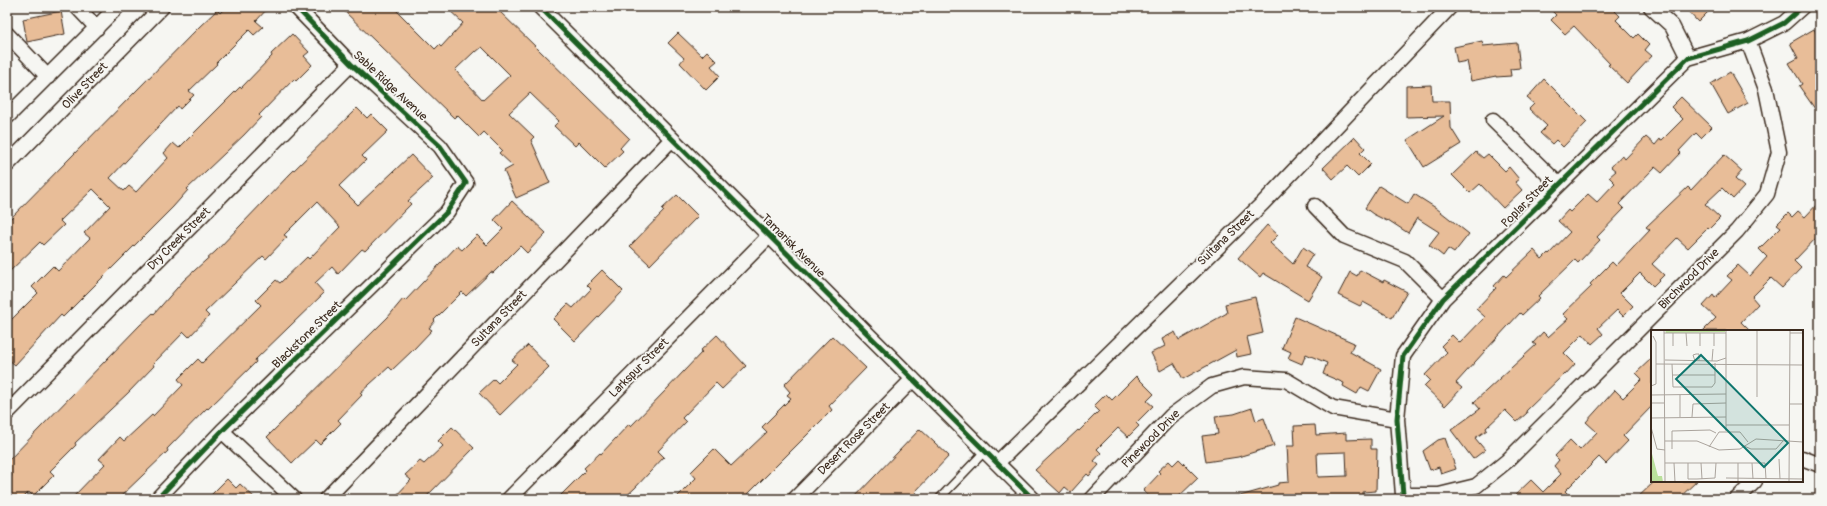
<svg xmlns="http://www.w3.org/2000/svg" width="1827" height="506" font-family="Pangolin,sans-serif">
<rect width="100%" height="100%" fill="#f6f6f2"/>
<filter id="ink" filterUnits="userSpaceOnUse"><feTurbulence type="fractalNoise" baseFrequency=".025" numOctaves="2"/><feDisplacementMap in="SourceGraphic" scale="8" xChannelSelector="R" yChannelSelector="G"/><feConvolveMatrix kernelMatrix="1 2 1 2 8 2 1 2 1" color-interpolation-filters="sRGB"/></filter>
<g filter="url(#ink)">
<path fill="#e8bd98" stroke="#3b2a1e" fill-rule="evenodd" d="M226,7H269L256,21L263,27L254,35L249,30L216,63L217,64L189,91L194,95L180,109L178,106L110,178L124,191L129,186L136,192L168,158L164,153L173,143L179,148L240,87L241,88L272,56L271,54L292,34L309,52L304,56L312,65L296,81L294,79L259,115L261,117L244,135L187,189L188,190L173,207L63,317L61,315L15,365L7,358V324L38,293L32,287L53,266L58,271L90,238L84,233L110,206L93,189L60,221L64,225L43,245L40,242L7,274V222L199,27L217,10L220,13Z
M340,7H393L435,49L439,45L441,47L463,23L446,7H495L629,138L620,148L623,151L605,168L579,142L575,146L554,126L559,121L530,93L509,113L534,137L531,140L550,183L516,198L504,171L513,166L499,153L502,150L484,132L479,137L457,115L454,118ZM482,47L510,75L483,100L455,70L475,51L476,52Z
M1548,7H1611L1620,16L1616,20L1634,38L1638,34L1649,45L1645,50L1652,56L1627,83L1608,65L1610,64L1574,26L1565,34L1551,20L1556,15Z
M1684,7H1713L1698,22Z
M61,11L65,34L27,42L23,19Z
M1814,29L1820,40V116L1799,86L1802,84L1789,63L1798,58L1790,43Z
M678,33L702,56L707,51L717,61L711,66L720,76L706,90L680,63L684,58L668,43Z
M1482,41L1483,46L1517,43L1520,68L1510,69L1511,76L1496,77V76L1471,81L1467,61L1457,63L1454,47Z
M1730,72L1748,103L1728,114L1711,84Z
M1544,79L1587,122L1563,147L1556,140L1552,144L1540,133L1547,126L1529,109L1534,104L1527,98Z
M1431,85L1432,101H1450L1451,128L1461,144L1424,167L1407,140L1444,116L1406,117V86Z
M1681,97L1712,127L1701,138L1696,133L1679,151L1681,153L1662,173L1655,167L1619,204L1624,209L1597,237L1600,240L1578,263L1575,260L1538,296L1540,298L1522,315L1520,313L1485,351L1456,383L1462,388L1445,406L1424,386L1430,380L1425,375L1447,352L1441,346L1452,335L1460,343L1485,317L1476,309L1496,288L1494,286L1504,275L1506,277L1534,250L1542,259L1548,253L1549,254L1570,232L1558,221L1568,210L1570,212L1588,194L1597,202L1615,183L1609,177L1616,171L1611,167L1622,155L1625,159L1646,137L1655,145L1660,139L1662,140L1683,119L1671,107Z
M357,108L367,118L371,114L388,131L362,156L366,160L339,186L358,205L411,155L433,178L408,201L411,204L365,251L362,249L338,274L332,267L315,283L324,293L255,360L256,362L208,409L207,408L167,449L168,451L118,499H71L105,464L99,459L120,437L124,441L152,415L153,416L183,385L178,379L198,359L202,363L261,305L256,300L276,280L280,283L307,257L309,259L340,227L317,202L284,235L287,237L266,259L263,256L205,312L209,316L189,337L184,332L153,364L154,366L128,393L75,443L76,445L50,471L54,475L33,496L29,492L22,499H7V481L12,475L7,470V462L140,325L153,313L154,314L184,280L216,251L290,174Z
M1355,137L1365,148L1360,153L1371,164L1358,177L1347,166L1333,179L1323,168Z
M1476,152L1483,158L1488,154L1505,171L1509,167L1519,179L1515,182L1522,190L1503,208L1480,184L1470,193L1452,175Z
M1724,155L1742,171L1735,179L1744,187L1733,199L1722,188L1705,204L1720,218L1709,229L1708,228L1688,248L1677,238L1652,264L1664,275L1653,286L1640,273L1620,293L1633,306L1623,316L1617,310L1598,328L1603,334L1592,344L1583,334L1564,353L1575,364L1565,375L1564,374L1526,411L1527,413L1517,422L1505,410L1486,428L1487,430L1475,438L1485,450L1473,459L1451,430L1480,409L1474,402L1536,345L1533,343L1543,332L1548,337L1568,319L1563,314L1592,286L1590,284L1612,262L1616,266L1650,230L1646,227L1688,187L1691,190Z
M1379,186L1408,204L1414,194L1436,208L1469,234L1454,253L1448,249L1443,256L1429,245L1439,232L1417,218L1408,233L1388,220L1387,221L1373,214L1365,208Z
M677,195L698,216L650,265L630,246L664,211L662,209Z
M512,201L546,233L527,253L520,246L493,273L491,272L466,296L462,292L434,320L435,321L429,328L432,330L413,350L392,370L389,367L360,393L362,395L338,420L341,423L320,444L316,440L292,463L267,437L388,317L403,299L405,301L457,246L462,250L477,235L487,245L503,229L494,220Z
M1820,201V234L1794,261L1801,268L1782,288L1771,278L1752,297L1758,304L1741,322L1750,331H1703L1716,318L1703,306L1713,295L1715,298L1732,280L1727,276L1738,265L1750,276L1767,257L1759,249L1781,227L1777,224L1788,213L1792,217L1798,211L1805,217Z
M1267,225L1278,235L1270,243L1293,264L1303,247L1313,254L1305,267L1322,277L1308,300L1263,273L1260,277L1238,258Z
M602,270L623,291L575,341L553,319L568,304L573,308L591,289L587,285Z
M1360,270L1383,282L1384,280L1407,292L1392,318L1363,302L1360,306L1338,295L1350,272L1357,276Z
M1255,297L1263,333L1247,337L1251,354L1237,357L1236,350L1183,379L1174,363L1160,371L1151,353L1165,346L1162,339L1175,332L1179,340L1227,313L1225,304Z
M1295,317L1354,343L1350,352L1381,369L1369,391L1361,387L1357,394L1343,386L1344,383L1323,374L1327,363L1306,354L1302,364L1288,358L1291,352L1282,348Z
M717,335L746,366L722,389L716,383L682,418L686,422L658,451L664,457L635,488L623,499H557L586,470L584,468L600,453L601,454L629,424L631,426L666,390L702,352L700,351Z
M832,336L866,368L829,406L832,410L743,499H675L696,478L691,472L714,449L731,466L767,432L762,427L791,398L787,395L790,392L784,385Z
M528,345L549,367L500,415L479,393L494,379L498,383L517,364L512,360Z
M1652,358V406L1623,436L1628,441L1606,464L1599,457L1565,491L1573,499H1511L1531,480L1543,492L1561,474L1554,466L1559,460L1555,456L1570,440L1580,450L1597,432L1586,422L1615,390L1623,398L1642,379L1636,373Z
M1136,376L1154,394L1147,401L1153,406L1136,423L1139,426L1128,437L1118,428L1097,449L1101,453L1094,461L1099,465L1089,476L1087,474L1071,492L1065,487L1060,493L1035,470L1078,430L1079,431L1099,411L1094,406L1106,394L1112,400Z
M1252,408L1256,421L1264,418L1274,446L1238,457L1206,462L1202,436L1218,434L1215,416L1234,414Z
M1315,425L1316,435L1346,433V440L1371,439V449H1377L1376,491L1363,492V499H1240V496L1278,485V483L1289,482L1287,446H1295L1294,426ZM1346,452L1347,476L1318,477L1317,453Z
M452,427L474,448L424,499H393L411,480L405,475L420,461L424,464L443,446L438,441Z
M920,429L949,456L915,492L917,493L911,499H853Z
M1445,438L1456,469L1441,474L1439,467L1430,470L1423,451L1438,440Z
M1179,459L1198,478L1176,499H1152L1143,491L1160,473L1158,471L1169,461L1173,465Z
M227,479L236,488L240,484L256,499H207Z
M1655,481H1697L1678,499H1636Z"/>
<g fill="none" stroke-linecap="round" stroke-linejoin="round">
<defs>
<path id="lane" d="M939,499L985,451"/>
<path id="street" d="M77,7L97,28
M540,7L1033,499
M1651,7L1672,26L1688,58
M7,34L48,77
M7,117L117,7
M1493,120L1558,184
M7,165L162,7
M1315,206L1344,236L1405,261L1443,299
M7,413L351,64
M222,431L294,499
M1802,458L1820,465
M997,463L1263,203L1450,7
M1403,495H1439L1476,486L1507,461L1737,231L1767,194L1779,152L1766,89L1748,41
M157,499L222,431L447,212L466,183L440,146L351,64L296,7
M326,499L672,139
M509,499L769,236
M795,499L913,379
M1092,499L1171,416L1212,386L1244,377L1286,380L1333,408L1397,419
M1402,499L1403,495L1397,419L1403,356L1443,299L1688,58L1748,41L1784,23L1802,7
M1737,499L1755,481"/>
</defs>
<use href="#lane" stroke="#3b2a1e" stroke-width="10"/>
<use href="#street" stroke="#3b2a1e" stroke-width="17"/>
<use href="#lane" stroke="#f6f6f2" stroke-width="7"/>
<use href="#street" stroke="#f6f6f2" stroke-width="14"/>
<defs>
<path id="cycleway" d="M540,7L1033,499
M157,499L222,431L447,212L466,183L440,146L351,64L296,7
M1402,499L1403,495L1397,419L1403,356L1443,299L1688,58L1748,41L1784,23L1802,7"/>
</defs>
<use href="#cycleway" stroke="#f6f6f2" stroke-width="8"/>
<use href="#cycleway" stroke="#1b5e20" stroke-width="5"/>
</g>
</g>
<g text-anchor="middle" dominant-baseline="central" stroke-width="3.5" stroke-linejoin="round" paint-order="stroke">
<g font-size="12" fill="#3b2a1e" stroke="#f6f6f2">
<text transform="translate(85 86) rotate(-46)">Olive Street</text>
<text transform="translate(390 86) rotate(43)">Sable Ridge Avenue</text>
<text transform="translate(1527 202) rotate(-45)">Poplar Street</text>
<text transform="translate(1226 238) rotate(-44)">Sultana Street</text>
<text transform="translate(179 239) rotate(-45)">Dry Creek Street</text>
<text transform="translate(793 246) rotate(45)">Tamarisk Avenue</text>
<text transform="translate(1689 279) rotate(-45)">Birchwood Drive</text>
<text transform="translate(499 319) rotate(-46)">Sultana Street</text>
<text transform="translate(307 335) rotate(-44)">Blackstone Street</text>
<text transform="translate(639 368) rotate(-45)">Larkspur Street</text>
<text transform="translate(854 439) rotate(-45)">Desert Rose Street</text>
<text transform="translate(1151 439) rotate(-45)">Pinewood Drive</text>
</g>
</g>
<g transform="translate(1651 330)">
<rect width="152" height="152" fill="#f6f6f2"/>
<path d="M14,0H75L74,2L15,3ZM0,120L7,146H11L12,152H0Z" fill="#bae09c"/>
<path fill="none" stroke="#aba49d" stroke-width="1" d="M13,0L14,152M75,0V101M106,0V67M13,3H75M22,3V16M35,3L36,16M49,3V16M139,3H152M63,16V3M14,30L66,31L75,28M44,31L42,25L45,24H48V31M61,31L62,19M5,34L152,35M21,34L22,57H61L64,53V33M21,45H64M0,56L5,54V12L2,6M0,65L75,64M0,73H14M138,74H152M29,87V65M41,87L42,74L75,73M0,88L75,87M75,95H138M0,97L6,119L14,120M14,111H46L68,120L89,119L105,109L152,112M93,116L100,119H125L132,111M58,117L68,102H89L97,112M21,119V101L59,100L65,103M128,129L129,149M14,133H114L115,149M23,133L24,152M37,133V149H46L64,148L65,133M50,133L51,149M87,133V152M101,133L102,149M75,148L152,149M138,152L139,0"/>
<path fill="#0f766e" fill-opacity="0.15" stroke="#0f766e" stroke-width="2" d="M50,25L137,113L113,137L25,49Z"/>
<rect width="152" height="152" fill="none" stroke="#3b2a1e" stroke-width="2"/>
</g>
<rect width="1827" height="506" fill="none" stroke="#f6f6f2" stroke-width="24"/>
<rect x="12" y="12" width="1803" height="482" fill="none" stroke="#3b2a1e" stroke-width="1.5" filter="url(#ink)"/>
</svg>
